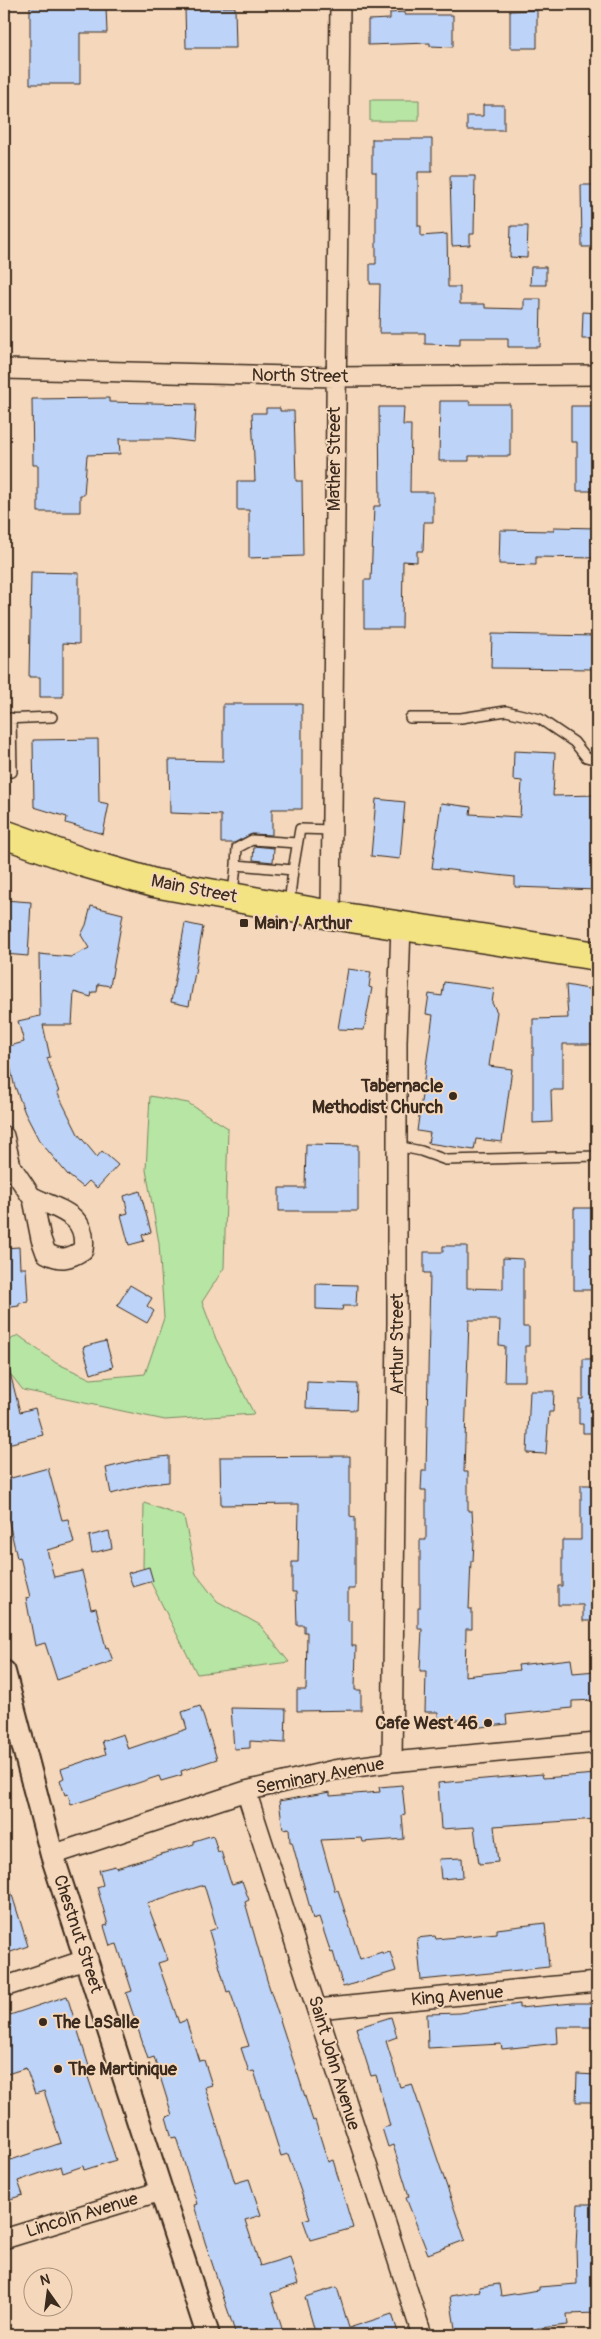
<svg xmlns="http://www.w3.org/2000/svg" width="601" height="2339" font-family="Pangolin,sans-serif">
<rect width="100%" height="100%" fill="#f5d8bb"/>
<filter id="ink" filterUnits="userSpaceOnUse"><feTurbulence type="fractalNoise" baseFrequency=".02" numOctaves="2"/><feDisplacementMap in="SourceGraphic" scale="10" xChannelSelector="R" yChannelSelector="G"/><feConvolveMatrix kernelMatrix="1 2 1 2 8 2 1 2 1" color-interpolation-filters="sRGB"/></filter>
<g filter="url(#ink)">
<path fill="#b7e5a4" stroke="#798861" d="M370,100H419V121H370Z
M150,1096L188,1103L228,1128L224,1268L202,1302L216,1339L254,1414L165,1420L23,1390L4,1366V1344L18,1335L56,1363L91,1379L145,1374L164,1318L159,1243L146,1170Z
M144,1503L184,1517L196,1574L217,1601L260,1625L289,1662L197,1674L143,1567Z"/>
<path fill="#bdd3f7" stroke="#3b2a1e" d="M106,6L107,33H80V84H30V7Z
M235,7L236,48H186L185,8Z
M537,10V48H510V11Z
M405,12V15H453V47L430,46V43L368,45V20L390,19V13Z
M483,105H504V130H467V116H483Z
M372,139H432V172H418V226H421V236L447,234L448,287H460V304H485V308L524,309V299H541L540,347H508V338H460V345L425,344V333H379L380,284H370V264H376V172H372Z
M450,176H475L474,234H470V245L452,246Z
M581,185H597V247H582Z
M511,226H528L527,258L510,257Z
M531,267H546V285H530Z
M583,312L597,313V339H582Z
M109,398V402L196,404L194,442L170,439H119L120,454L87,455L84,495H80V512H38V465H33L32,399Z
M440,401H470L469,404H510V456H469V461H439Z
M571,406H597V491H577V442H571Z
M379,407H404L403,425H411L410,492H433V522H424L423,551H417V562L403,561L402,628H364V580H371L374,506H380Z
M266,408H280V411H294L296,481H302L303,556L249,558V510H237V481H255L252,413H266Z
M554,527L597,528V558L536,557V565L499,564L500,530L554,531Z
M31,572L79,573V644L63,643V697H40V677H29Z
M492,634L597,636V669L491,668Z
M223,704H302V809H272V835L252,834L234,843H221V815L170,813L169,760L223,761Z
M98,739L99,802L109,804L103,834L66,823L67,817L34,807L33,740Z
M514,751L555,753L553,796L597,795V890L515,887V877L432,868L441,803L471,807L470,814L520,817L522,781L513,780Z
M376,799L405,802L400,859L371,856Z
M254,846L274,848L273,862L253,860Z
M4,900L31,902L28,956L4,954Z
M91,906L123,914L110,986L98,984L97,992H92L91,997L74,992L72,1025H43L50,1057L47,1058L59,1092H57L78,1134L97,1157L102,1151L118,1165L97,1188L89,1181L83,1187L68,1175L39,1140L25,1113L14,1084L6,1047L24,1042L18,1021L40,1016L39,954L71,957L89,948L81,935L86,925Z
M185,923L203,927L189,1006L171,1002Z
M348,969L371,972L369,987L372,988L364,1030L338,1029Z
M444,982L494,989L492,1003L497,1012L489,1066L512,1069L502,1142L476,1139L474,1150L428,1143L430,1133L417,1131L433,1015L426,1014L429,994L442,996Z
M566,985L594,990V1016H597V1044H563V1090H551L552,1122L533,1123V1019L568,1018Z
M306,1144L358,1145V1211H279V1188H305Z
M140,1191L151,1232L142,1235L144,1241L129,1245L121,1215L128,1213L124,1196Z
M574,1208H597V1290H574Z
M443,1246H467V1288L503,1289V1258L523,1259V1327H529V1346H525V1381H504L505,1346L499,1345L500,1320H469L464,1472H468V1511H472L474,1541L473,1561H471L469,1609H472V1629H466L465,1676L519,1670L518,1665L571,1659L573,1673L596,1671L597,1700L572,1701V1708L506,1715L507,1724L472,1728V1720H438V1712H425L426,1671H420L422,1629H418V1608H420V1540H426V1490H421L422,1471H426L430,1273H424V1252H443Z
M19,1247L20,1268H26L28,1302L19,1303V1306L4,1308V1248Z
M316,1284L357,1285L356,1306H343L342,1310L316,1309Z
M130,1285L152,1298L147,1306L154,1311L147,1323L117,1306Z
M106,1341L113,1367L91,1374L83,1347Z
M583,1359H597V1433H583V1424H579V1399H583Z
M9,1369L20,1412L35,1408L43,1435L4,1445V1370Z
M307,1382L357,1384L356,1410L306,1408Z
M530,1391H554L553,1412H549L546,1454L527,1453Z
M169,1456V1482L149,1484L111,1494L106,1468L142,1459Z
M350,1456V1516L355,1517V1589H348V1621H352V1646H356L355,1690H361V1710L297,1711V1690H306L307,1632H304V1625H297L296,1592H292V1562H298L299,1504L221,1505L220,1457Z
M48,1468L62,1520L68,1519L74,1543L47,1550L54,1577L82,1571L91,1609L96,1608L106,1648L108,1647L113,1661L57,1680L45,1643L35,1646L26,1598L30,1597L20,1557L17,1558L4,1500V1480Z
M581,1485H597V1621H583V1605H558V1586H562V1540H581Z
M109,1531L112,1548L92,1553L89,1536Z
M149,1567L153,1581L133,1587L128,1573Z
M200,1706L217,1759L181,1771L182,1775L161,1781L159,1776L71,1805L68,1794L65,1795L60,1780L64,1778L61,1769L106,1754L102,1741L123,1734L128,1749L187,1729L182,1712Z
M231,1708L286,1709L285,1743L250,1741V1748L234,1749Z
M542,1774L543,1778L597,1774V1819L494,1826L498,1862L479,1864L474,1827L441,1829L438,1783Z
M402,1785L405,1814L402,1815L404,1839L363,1842L362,1838L321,1840L335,1891L338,1890L360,1959L382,1952L383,1954L390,1952L396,1971L343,1987L333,1952L331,1953L319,1917L313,1919L292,1842H290L289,1828L283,1829L279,1801L330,1792V1796L380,1792L379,1787Z
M213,1835L218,1852L221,1851L230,1880L232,1884L242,1881L249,1900L245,1902L267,1980L313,2121L315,2120L328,2162L333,2160L353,2228L310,2240L303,2220L310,2218L288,2154L281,2156L254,2071L249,2072L241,2048L249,2046L230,1991L227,1992L209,1931L217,1928L204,1885L147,1903L168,1960L158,1963L179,2023L186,2020L199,2061L204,2060L212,2085L205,2087L235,2183L249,2179L261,2215L245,2220L260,2266L290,2257L298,2284L271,2293L284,2335H236L205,2242L194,2205L197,2204L176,2137L172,2138L166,2117L172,2115L154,2057L148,2059L126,1993L132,1991L117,1944L110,1946L104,1926L108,1925L97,1887L103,1885L99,1870L115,1866L116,1868L194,1844V1841Z
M462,1858L463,1877L441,1879L439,1859Z
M7,1879L28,1946L8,1953L4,1940V1880Z
M545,1923L549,1967L421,1980L417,1938L435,1936L436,1939L487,1934L497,1933V1929Z
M67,1996L92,2076L88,2077L116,2160L84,2170L83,2166L63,2173L61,2166L18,2181L23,2195L4,2201V2148L6,2147L11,2160L61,2143L44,2091L35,2094L26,2068L4,2075V2017Z
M573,2003H597V2027H557L558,2043L502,2049L501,2044L428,2048L427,2014L460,2013L519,2004V2008Z
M391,2017L397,2037L386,2041L400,2087L412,2084L465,2240L428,2254L406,2198L409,2196L393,2145L388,2147L382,2128L390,2126L376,2075L371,2076L356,2028Z
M577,2074L597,2075V2102H576Z
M578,2204H597V2313L567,2314L568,2325L531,2329V2333L518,2335H456L450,2296L480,2291L479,2287L499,2284L501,2296L539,2290V2287L577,2284L576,2247Z
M337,2287L349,2328L392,2314L399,2335H316L305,2297Z"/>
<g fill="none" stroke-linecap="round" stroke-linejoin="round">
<defs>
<path id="service" d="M410,718H461L506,711L540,719L574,742L586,757L597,760
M4,719L52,717
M4,772H12L11,718
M297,843L252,840L237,848L236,865L293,870L300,829L332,830
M233,894L236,865
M289,905L293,870
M397,1146L421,1151L446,1160L597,1156"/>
<path id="minor" d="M4,369L335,377L597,375
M331,915L340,4
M4,1136L11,1166L33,1199
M35,1198C61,1211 88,1215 83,1250C69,1259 61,1261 46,1253L41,1239L33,1199Z
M392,1762L397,1323V1042L401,926
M246,1791L422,2335
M52,1855L246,1791L334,1770L392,1762L597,1743
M4,1987L88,1959
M317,2009L597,1982
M4,2239L161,2191"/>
<path id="tertiary" d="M4,1672L52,1855L208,2335"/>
<path id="primary" d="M4,834L85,863L154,883L331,915L597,956"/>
</defs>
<use href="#service" stroke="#3b2a1e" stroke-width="12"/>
<use href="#minor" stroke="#3b2a1e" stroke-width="22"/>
<use href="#tertiary" stroke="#3b2a1e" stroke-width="26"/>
<use href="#primary" stroke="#3b2a1e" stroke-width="31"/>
<use href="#service" stroke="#f5d8bb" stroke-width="9"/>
<use href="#minor" stroke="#f5d8bb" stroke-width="19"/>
<use href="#tertiary" stroke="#f5d8bb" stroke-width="22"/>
<use href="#primary" stroke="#f4e382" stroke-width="28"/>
</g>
</g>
<g fill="#3b2a1e" stroke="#f5d8bb" stroke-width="2">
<rect x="239" y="918" width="10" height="10" rx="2.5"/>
<circle cx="453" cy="1096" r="5"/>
<circle cx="488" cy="1723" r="5"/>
<circle cx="43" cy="2022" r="5"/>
<circle cx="58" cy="2069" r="5"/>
</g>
<g text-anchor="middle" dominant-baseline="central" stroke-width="4" stroke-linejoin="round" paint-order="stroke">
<g font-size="18" fill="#3b2a1e" stroke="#f5d8bb">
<text transform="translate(300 376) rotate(1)">North Street</text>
<text transform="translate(334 459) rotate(-90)">Mather Street</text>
<text transform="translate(194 889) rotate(11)">Main Street</text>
<text transform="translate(397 1344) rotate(-90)">Arthur Street</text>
<text transform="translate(320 1776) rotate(-11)">Seminary Avenue</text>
<text transform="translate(78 1934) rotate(72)">Chestnut Street</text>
<text transform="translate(457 1996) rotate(-5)">King Avenue</text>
<text transform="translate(334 2063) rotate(73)">Saint John Avenue</text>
<text transform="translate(82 2215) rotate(-17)">Lincoln Avenue</text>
</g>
<g font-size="18" font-weight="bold" fill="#3b2a1e" stroke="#f5d8bb" text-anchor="start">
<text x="254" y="923">Main / Arthur</text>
<text x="443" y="1086" text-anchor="end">Tabernacle<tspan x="443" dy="21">Methodist Church</tspan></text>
<text x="478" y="1723" text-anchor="end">Cafe West 46</text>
<text x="53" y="2022">The LaSalle</text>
<text x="68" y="2069">The Martinique</text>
</g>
</g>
<rect width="601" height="2339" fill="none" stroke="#f5d8bb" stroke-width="20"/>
<rect x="10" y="10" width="581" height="2319" fill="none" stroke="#3b2a1e" stroke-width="2" filter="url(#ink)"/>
<g transform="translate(48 2292) rotate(346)"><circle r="24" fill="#f5d8bb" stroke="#ab927c"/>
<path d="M0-4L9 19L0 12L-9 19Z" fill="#3b2a1e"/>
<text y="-8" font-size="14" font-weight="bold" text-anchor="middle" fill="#3b2a1e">N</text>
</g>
</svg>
